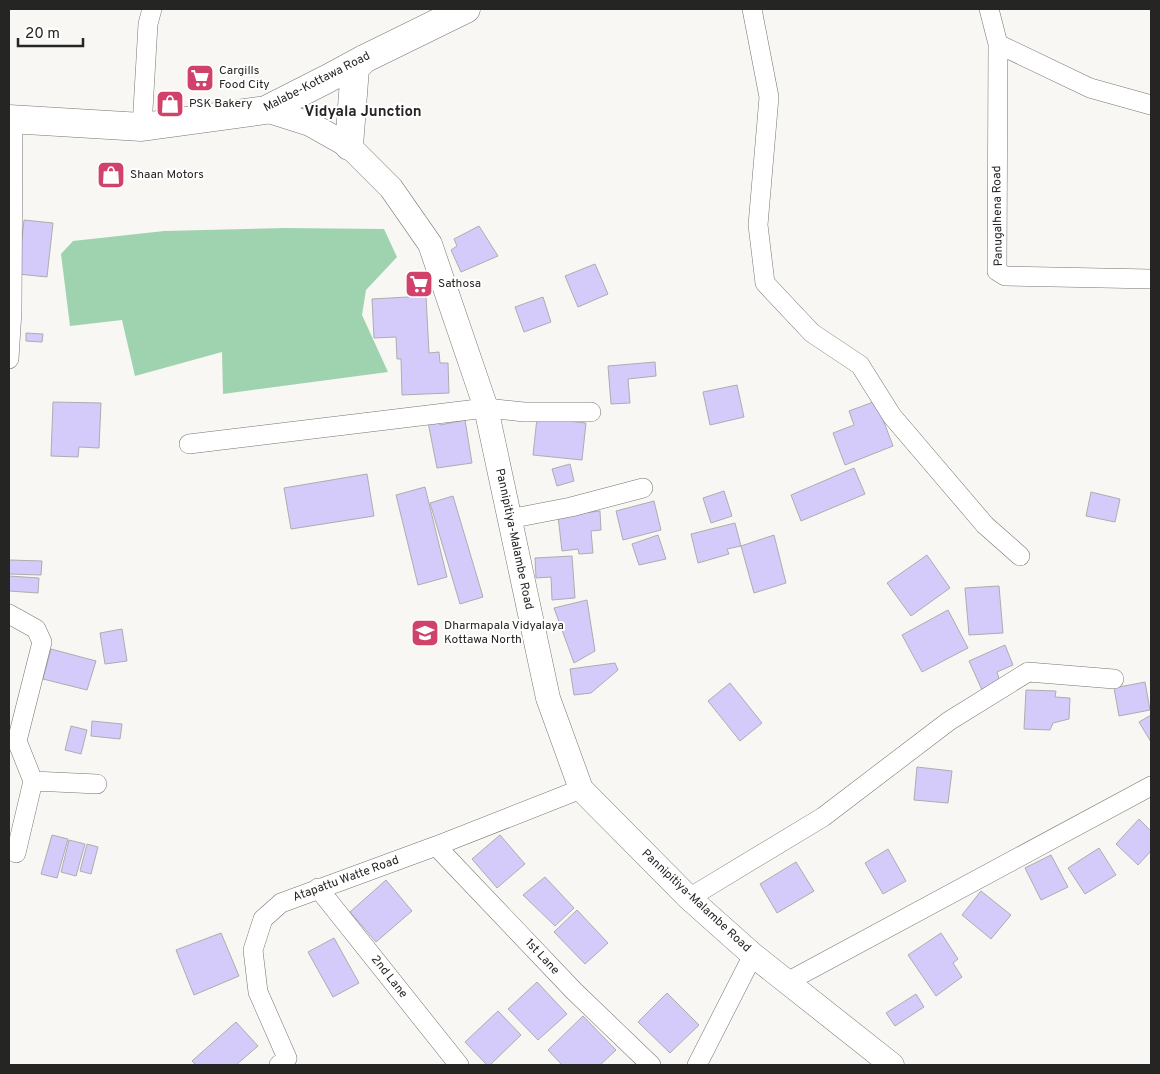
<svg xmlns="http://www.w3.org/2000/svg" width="1160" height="1074" font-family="Overpass,sans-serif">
<rect width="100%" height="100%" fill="#f8f7f3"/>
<path fill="#9fd3af" d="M285,228L384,229L397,257L366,290L362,315L388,372L223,394L222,352L135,376L122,320L70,326L61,254L73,241L164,231Z"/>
<path fill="#d4cbfa" stroke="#adadb0" d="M24,220L53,223L47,277L18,274Z
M479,226L498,256L461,272L451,250L457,246L454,239Z
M595,264L608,294L578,307L565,276Z
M426,296L429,353L439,352L440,363H448L449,393L402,395L401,359H397L396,337L374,338L372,299Z
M543,297L551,322L524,332L515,307Z
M26,333L43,334L42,342L26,341Z
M655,362L656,376L628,379L630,403L611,404L608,366Z
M737,385L744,417L710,425L703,392Z
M876,401L893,446L845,465L833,433L854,425L849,411Z
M53,402L101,403L99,448L79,447L78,457L51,456Z
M427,417L437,419L440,425L465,420L472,463L437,468Z
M537,418L586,423L582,460L533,455Z
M570,464L574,481L557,486L552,469Z
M854,468L865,494L801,521L791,495Z
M367,474L374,516L291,529L284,488Z
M425,487L447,577L418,585L396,495Z
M724,491L732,516L711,523L703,498Z
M1091,492L1120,499L1115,522L1086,516Z
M453,496L483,597L460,604L430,503Z
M654,501L661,530L623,540L616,511Z
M600,511L601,530L591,531L593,553L579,554L578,549L562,551L558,516Z
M735,523L741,546L727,549L729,554L698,563L691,534Z
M658,535L666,559L639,565L632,544Z
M774,535L786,583L754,593L741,546Z
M927,555L950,588L911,616L887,583Z
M572,556L575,598L552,600L551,577L536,578L535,558Z
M9,560L42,561L41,575L9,574Z
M9,576L39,578L38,593L9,591Z
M999,586L1003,633L969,635L965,588Z
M587,600L595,651L574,663L554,608Z
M948,610L968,648L922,672L902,635Z
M122,629L127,661L105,664L100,633Z
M1005,645L1013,665L997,672L1000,682L982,690L969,661Z
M51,649L96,661L87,690L43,679Z
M615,663L618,670L591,693L574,695L570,669Z
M1145,682L1150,710L1119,716L1114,688Z
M730,683L762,723L740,741L708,701Z
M1026,690L1056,691L1055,697L1070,698L1069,719L1053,723L1050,730L1024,729Z
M1151,715V742L1139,722Z
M92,721L122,724L120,739L91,736Z
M71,726L87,730L81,754L65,750Z
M917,767L952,771L948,803L914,800Z
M1139,819L1151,831V851L1138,865L1116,844Z
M52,835L68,839L57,878L41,874Z
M500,835L525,864L497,888L472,859Z
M69,840L85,844L76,876L61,872Z
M87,844L98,847L91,874L80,871Z
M1099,848L1116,875L1085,894L1068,868Z
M888,849L906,881L883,894L865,863Z
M1051,855L1068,887L1041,900L1025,868Z
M796,862L814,891L777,913L760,884Z
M545,877L574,908L555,926L523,895Z
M386,880L412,911L376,942L350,912Z
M981,891L1011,915L991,939L962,915Z
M577,910L608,943L585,964L554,932Z
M221,933L239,976L194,995L176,950Z
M941,933L958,959L953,963L962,977L936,996L908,955Z
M334,938L359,983L333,997L308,952Z
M537,982L567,1014L538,1040L508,1009Z
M667,993L699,1025L670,1053L638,1022Z
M916,994L924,1007L895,1026L886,1013Z
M498,1011L521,1035L490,1065H487L465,1042Z
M583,1016L616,1050L600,1065H562L548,1050Z
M236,1022L258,1046L236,1065H196L192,1061Z"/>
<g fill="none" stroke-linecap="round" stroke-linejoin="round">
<defs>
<path id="minor" d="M752,9L769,97L758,225L765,283L812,333L860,365L892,416L985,525L1020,556
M989,9L998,44L997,271L1005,276L1151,279
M998,44L1090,88L1151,105
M142,127L148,24L152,9
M9,359L12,311L13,119
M189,444L486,408L524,412H591
M509,519L571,507L643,488
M9,614L36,629L42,642L17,741L33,781L16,853
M33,781L97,784
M436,846L574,991L651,1065
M318,888L459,1065
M689,898L823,817L949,721L1028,672L1114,679
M787,982L1151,786
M279,1065L287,1058L258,992L253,950L263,919L281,903L436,846L581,789
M697,1065L753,955"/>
<path id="tertiary" d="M266,110L310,124L349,146L391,188L430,244L486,408L548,698L581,789L689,898L753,955L892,1065"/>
<path id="secondary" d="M9,119L142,127L266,110L327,79L364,59L466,9
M349,146L355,68L364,59"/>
</defs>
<use href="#minor" stroke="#767572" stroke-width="20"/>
<use href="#tertiary" stroke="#767572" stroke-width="25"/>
<use href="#secondary" stroke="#767572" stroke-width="29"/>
<use href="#minor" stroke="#fff" stroke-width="19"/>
<use href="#tertiary" stroke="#fff" stroke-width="24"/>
<use href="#secondary" stroke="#fff" stroke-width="28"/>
</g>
<defs>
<symbol id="supermarket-square" viewBox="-11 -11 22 22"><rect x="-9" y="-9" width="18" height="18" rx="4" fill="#d1426b" stroke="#fff"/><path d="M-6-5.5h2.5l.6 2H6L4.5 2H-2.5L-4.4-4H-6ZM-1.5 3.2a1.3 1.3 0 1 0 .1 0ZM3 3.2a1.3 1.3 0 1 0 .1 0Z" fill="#fff"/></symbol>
<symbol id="shop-square" viewBox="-11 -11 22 22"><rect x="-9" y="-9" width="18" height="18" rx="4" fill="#d1426b" stroke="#fff"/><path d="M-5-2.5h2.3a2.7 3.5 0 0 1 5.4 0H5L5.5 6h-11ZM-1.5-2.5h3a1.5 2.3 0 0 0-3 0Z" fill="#fff"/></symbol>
<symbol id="school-square" viewBox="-11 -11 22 22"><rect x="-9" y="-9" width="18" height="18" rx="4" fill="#d1426b" stroke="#fff"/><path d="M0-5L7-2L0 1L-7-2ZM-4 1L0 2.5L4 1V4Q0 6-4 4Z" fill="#fff"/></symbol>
</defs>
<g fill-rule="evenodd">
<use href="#supermarket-square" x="184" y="62" width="32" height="32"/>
<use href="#shop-square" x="154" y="88" width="32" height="32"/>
<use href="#shop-square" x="95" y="159" width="32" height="32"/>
<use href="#supermarket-square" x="403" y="268" width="32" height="32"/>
<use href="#school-square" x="409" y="617" width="32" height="32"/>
</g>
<g text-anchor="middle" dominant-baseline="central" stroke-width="4" stroke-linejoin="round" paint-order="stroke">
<g font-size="12" fill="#252523" stroke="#fff" text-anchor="start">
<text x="219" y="71">Cargills<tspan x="219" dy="14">Food City</tspan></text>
<text x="189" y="104">PSK Bakery</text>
<text x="130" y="175">Shaan Motors</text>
<text x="438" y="284">Sathosa</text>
<text x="444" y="626">Dharmapala Vidyalaya<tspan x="444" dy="14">Kottawa North</tspan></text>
</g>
<g font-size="12" fill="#252523" stroke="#fff">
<text transform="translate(317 82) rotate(-27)">Malabe-Kottawa Road</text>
<text transform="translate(998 216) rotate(-91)">Panugalhena Road</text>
<text transform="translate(514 539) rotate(78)">Pannipitiya-Malambe Road</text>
<text transform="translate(346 879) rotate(-20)">Atapattu Watte Road</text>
<text transform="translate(696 901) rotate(43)">Pannipitiya-Malambe Road</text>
<text transform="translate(542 957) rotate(47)">1st Lane</text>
<text transform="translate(389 977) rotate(52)">2nd Lane</text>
</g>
<g font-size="15" font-weight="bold" fill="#252523" stroke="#fff">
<text x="363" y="112">Vidyala Junction</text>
</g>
</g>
<rect width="1160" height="1074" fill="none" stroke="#252523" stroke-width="20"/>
<path d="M18 38v8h65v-8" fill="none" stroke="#252523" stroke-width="2.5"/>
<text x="25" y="38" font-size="15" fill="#252523" stroke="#ffffff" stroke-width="4" paint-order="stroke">20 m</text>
</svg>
